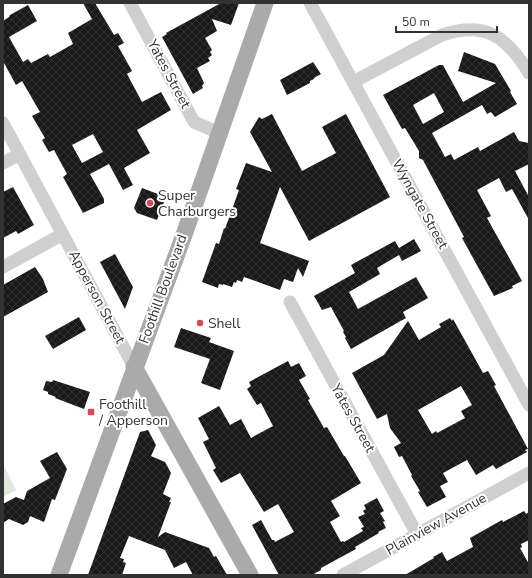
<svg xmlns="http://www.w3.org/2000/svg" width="532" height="578" font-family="'Nunito Sans',sans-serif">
<defs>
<pattern id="building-cross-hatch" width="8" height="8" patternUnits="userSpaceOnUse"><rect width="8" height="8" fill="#191919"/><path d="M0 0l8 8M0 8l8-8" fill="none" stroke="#323232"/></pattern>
</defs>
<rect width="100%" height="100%" fill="#fff"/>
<path fill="#e2e8dc" d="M4,466L16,490L3,497V467Z"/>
<path fill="url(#building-cross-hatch)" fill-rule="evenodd" d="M83,3H95L114,35L118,33L124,43L118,46L132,71L127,74L142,102L161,92L171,110L137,130L150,153L124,168L133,185L123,190L109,164L90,174L104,199V203L83,213L63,177L67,174L54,150L49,152L42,140L45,138L32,116L40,112L22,81L16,85L3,61V21L9,17L10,15L28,5L37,21L9,37L23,62L28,59L31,63L48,54L50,57L73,44L68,33L92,19ZM93,134L103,152L82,163L72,145Z
M221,3H239L231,25L212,19L217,31L205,38L212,50L210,52L212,55L208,58L210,61L197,68L204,83L202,86L203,88L193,94L162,37L167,34L166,33Z
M464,52L495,64L511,91L510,92L517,104L495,117L491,112L487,114L482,105L432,133L445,157L451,154L454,160L478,147L480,151L514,132L519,141L529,143V164L515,171L529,197V220L512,189L506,192L499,178L477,190L491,216L487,218L522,281L512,286L513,288L494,296L462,238L464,237L423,160L419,158V151L405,128L402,129L383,95L439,65H443L463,102L496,83L458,71ZM434,93L444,112L423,124L413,105Z
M313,62L321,74L314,78V79L310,81V83L287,95L280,80Z
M272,114L302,171L336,153L322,127L346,114L390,197L309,241L280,187L260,243L309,261L303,277L298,268L293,282L284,279L280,290L244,277L242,282L237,280L236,283L234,282L232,287L223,284V285L219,284L218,288L202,282L216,243L219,244L224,228L225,229L239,190L236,189L246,163L272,172L250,132L259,117L262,119Z
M13,187L34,225L18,234L16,231L3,238V192Z
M142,188L166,197L157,220L137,213L134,208Z
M414,239L421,251L402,261L399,255L377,268L380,274L349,292L358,309L416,277L428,298L403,312L406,318L351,349L345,338L346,337L343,332L344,331L331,307L322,310L314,296L355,273L351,265L393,242L395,241L399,248Z
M115,254L133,287L125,309L100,262Z
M35,267L43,279L48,292L3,317V285Z
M79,317L86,330L53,349L45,336Z
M450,318L452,321L453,319L483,373L488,371L496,385L494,386L528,449L525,450L527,452L496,469L493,465L476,475L467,460L443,473L448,482L440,486L446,497L427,507L418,492L420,491L411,476L412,475L402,456L399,457L394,447L401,443L390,428L387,414L377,419L352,373L384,355L408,321L419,340L441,327L439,324ZM461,386L472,405L461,411L465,418L437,433L436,431L432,434L418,410Z
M181,328L211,338L209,342L234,351L220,390L201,383L210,359L174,347Z
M288,361L291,367L299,363L306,376L299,380L310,399L308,400L324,428L327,427L344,456H345L361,483L331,501L340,516L330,522L341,542L343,541L344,542L363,531L361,528L364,527L358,517L365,514L363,511L366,509L364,505L377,498L384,511L380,513L385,521L383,522L386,528L378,532L379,533L355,547L356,549L321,568V570L312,575H279L252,525L261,520L272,540H274L275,542L294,532L278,504L264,512L240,473L221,483L213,470L216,468L203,442L209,439L198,418L219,406L230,425L241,419L251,438L273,426L261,403L257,405L247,389L251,386L249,382Z
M53,380L90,392L84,409L55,398L56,397L48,394V392L43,390L46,381L52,382Z
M148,430L156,445L151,456L165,462L171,473L163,494L171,498L169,502H171L158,537L165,532L209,548L214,557L216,556L227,575H193L186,562L174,568L165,550L129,536L120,558L124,559L123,562L126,563L122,575H88L140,432Z
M57,452L67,469L55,500L52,499L44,522L30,516L28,522L23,525L9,519L3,523V504L16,497L24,500L27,491L50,478L40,461Z
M524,511L526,514L529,512V540L521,544L522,547L520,548L529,564V575H405L434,558L433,557L442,552L447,561L473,547L470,538L502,520L503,522Z"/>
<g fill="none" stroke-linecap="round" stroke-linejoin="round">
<path stroke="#cfcfcf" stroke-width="13" d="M130,3L194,122L219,133
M310,3L529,405
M353,82L442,35C485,20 507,37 529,73
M3,123L134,367
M3,163L20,154
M3,267L63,234
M290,302L417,534
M343,575L529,473"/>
<path stroke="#aaa" stroke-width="17" d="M134,367L250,575
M59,575L185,232L265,3"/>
</g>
<g fill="#d54855" stroke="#fff" stroke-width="1.5">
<circle cx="150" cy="203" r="4"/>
<circle cx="200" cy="323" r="4"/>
<rect x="87" y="408" width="8" height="8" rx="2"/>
</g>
<g text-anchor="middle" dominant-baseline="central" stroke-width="4" stroke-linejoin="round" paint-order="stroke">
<g font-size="14" fill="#323232" stroke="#fff">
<text transform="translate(169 74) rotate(62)">Yates Street</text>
<text transform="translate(420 204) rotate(61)">Wyngate Street</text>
<text transform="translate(163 289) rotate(-70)">Foothill Boulevard</text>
<text transform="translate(97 297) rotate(62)">Apperson Street</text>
<text transform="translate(353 418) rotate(61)">Yates Street</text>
<text transform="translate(436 524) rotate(-29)">Plainview Avenue</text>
</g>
<g font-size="14" fill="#323232" stroke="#fff" text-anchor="start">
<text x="158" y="195">Super<tspan x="158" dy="16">Charburgers</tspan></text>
<text x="208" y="323">Shell</text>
<text x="99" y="404">Foothill<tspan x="99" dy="16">/ Apperson</tspan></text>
</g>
</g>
<rect width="532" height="578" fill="none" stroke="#323232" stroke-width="8"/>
<path d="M396 26v6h101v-6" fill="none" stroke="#323232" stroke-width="2"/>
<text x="402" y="26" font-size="12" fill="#323232" stroke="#ffffff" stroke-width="3" paint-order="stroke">50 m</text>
</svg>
